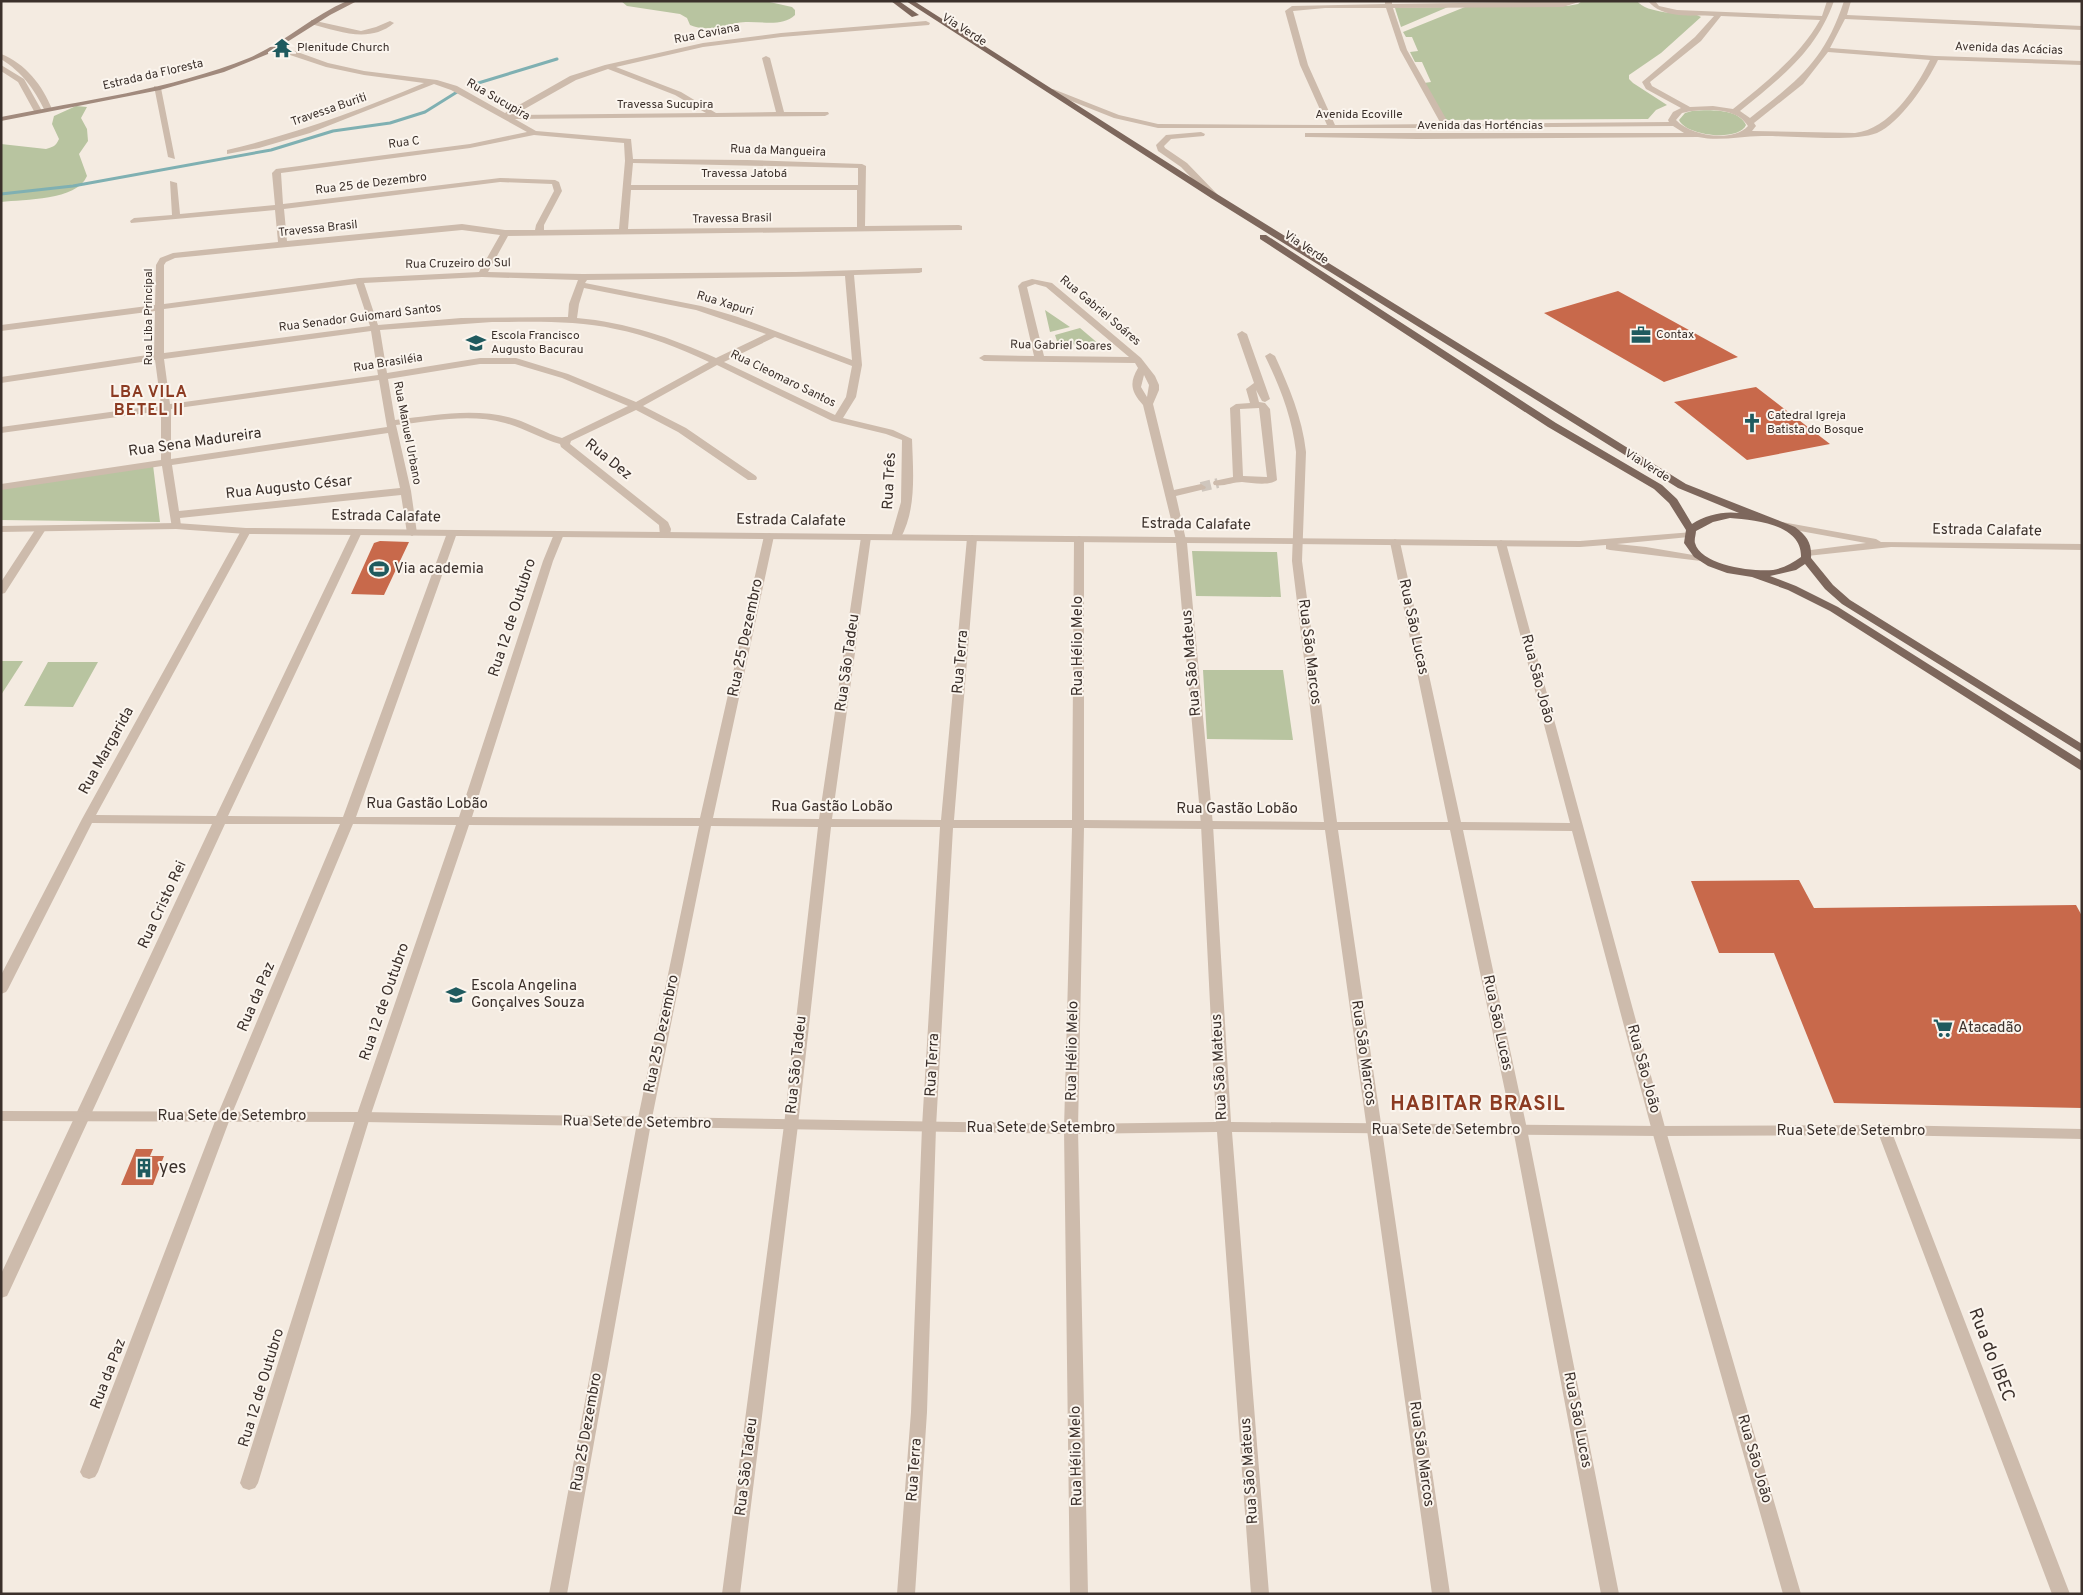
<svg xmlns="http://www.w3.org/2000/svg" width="2083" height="1595" font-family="Overpass,sans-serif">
<rect width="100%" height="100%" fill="#f4ebe1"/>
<path fill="#b8c4a0" d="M621,1H765L792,7L795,10V15C780,29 756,19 737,23C722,26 706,32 690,25L687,18L680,14L627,6Z
M1582,1H1637C1647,14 1681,13 1697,15L1701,17L1661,53L1629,75V79L1633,83L1667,105L1656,110L1648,119L1445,120L1424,83L1431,82L1422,62H1415L1410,52L1418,51L1412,37H1406L1403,32L1465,7L1567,6L1578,4Z
M1448,7L1401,27L1395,8Z
M76,106L87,107L81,118L87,129L88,141L79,154L87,176C76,201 25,199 1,202V144L46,149C53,147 56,146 59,139L52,124L54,116Z
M1692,111C1708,110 1738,108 1746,125C1739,142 1686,136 1679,120L1685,113Z
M1045,310L1070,327L1050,332Z
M1080,328L1100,345L1058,344L1055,335Z
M153,465L160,522L1,520V488Z
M1192,551L1277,552L1281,597L1196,596Z
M1,661H23L1,695Z
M48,662H98L73,707L24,706Z
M1203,670H1283L1293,740L1207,739Z"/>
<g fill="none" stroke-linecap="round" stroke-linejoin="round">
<path stroke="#7fb0b2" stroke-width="3" d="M475,84L557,59
M1,194L73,186L271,150L333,131L390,123L425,112L457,92"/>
</g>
<path fill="#c8694b" d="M1618,291L1738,357L1664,382L1544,313Z
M1756,387L1830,444L1747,460L1674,402Z
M380,541L409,542L384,595L351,594L374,543Z
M1799,880L1814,908L2076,905L2082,916V1108L1834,1103L1774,953H1719L1691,881Z
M136,1149H153L150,1156H164L153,1185H121Z"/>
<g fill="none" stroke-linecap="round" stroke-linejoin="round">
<path stroke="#cfc6bd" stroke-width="10" stroke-dasharray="10 5" stroke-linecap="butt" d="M1201,487L1218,483"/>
<path fill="#cdbbac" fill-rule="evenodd" d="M1385,1H1392V4L1582,1L1563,7L1393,8L1407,50L1449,124L1669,122L1668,120L1673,112L1681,108L1646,89L1642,82L1695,37L1714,16C1693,15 1662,19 1648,1H1655L1659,6L1677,10L1822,16L1827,1H1834C1816,52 1780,78 1740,111L1750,118C1798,80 1824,62 1844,1H1851L1847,15L2082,26V30L1845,19L1830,48L1935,56L2082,61V65L1938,60C1927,83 1900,123 1877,133C1854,142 1794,136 1766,136C1743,135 1722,142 1698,137L1417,139L1308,137H1305V133H1684L1673,126L1455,128L1451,131L1445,128H1158L1114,118L1046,91L1053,89L1119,115L1158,124L1327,125L1300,65L1285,11L1292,6L1385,4ZM1325,8H1386L1400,50L1441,124L1335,125L1308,65L1293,11ZM1721,16L1820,20C1799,57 1766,82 1733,109L1713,106L1690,107L1652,86L1650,82L1701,41ZM1828,52L1930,60C1916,89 1889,129 1855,133L1752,131L1756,126L1754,123L1803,84ZM1691,111C1710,109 1737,108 1748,126C1732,143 1691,136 1676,120L1682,113Z
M311,20L361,31L376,27L390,21L394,23C369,44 339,31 311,24Z
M926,21L930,23L929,25L781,37L703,47L616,67L681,92L716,113L776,112L762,58L766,56L770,58L784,112H828L829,114L825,116L515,119L536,131L631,139L633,159L747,160L862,164L866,166L865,226L959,225L962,226V230L508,236L488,272L583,274L796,272L922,268V272L919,273L854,275L862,365L856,397L843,418L893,430L912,439C913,471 917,510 900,539H892L891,537L901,502L902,440L886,434L832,421L717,365L643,406L686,428L756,476L757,478L756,480H748L678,432L636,410L571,441L570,444L668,522L671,529L670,535L665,538L660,535L659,525L561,447L560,444C541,439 524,428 505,423C470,413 432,421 396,425L411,491L417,533L412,536L407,533L401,495L180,518L181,526L180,528H172L162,466L1,490V484L161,460V411L1,433V427L161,405L155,360L1,383V377L154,354L155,311L1,331V325L155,305L156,265L160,258L173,253L278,242L275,210L131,223L130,221L134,218L172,215L170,181L177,183L180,214L275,205L272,173L276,169L470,144L527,132L451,90L434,84L310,133L259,148L227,154V150C295,134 360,110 424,83L364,75L326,67L272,49V45H278L328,63L364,71L437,80L457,86L505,113L570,76L605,65L703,43L781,33ZM608,69L675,95L706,113L514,115L576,80ZM534,135L624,143L625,161L619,229L544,230V225L562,191L559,182L555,180L500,178L283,204L281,173L470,148ZM633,163L858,168V185H631ZM500,182L552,184L554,191L536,225L535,230H505L462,224L287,241L284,209ZM631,190H857V227L628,229ZM462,230L500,235L479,272L359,278L164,304V265L166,262L175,258ZM845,276L852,360L738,317L701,306L585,283L587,280ZM482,277L578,280L569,304L568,317L461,318L378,325L364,283ZM356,284L370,326L164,353V309ZM584,288L696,310L766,334L716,358C672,338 626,322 577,318L579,304ZM492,322C532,322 575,320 615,329C647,335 679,348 709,362L636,402L568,374L516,358H480L387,373L380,330ZM371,331L378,375L170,404L164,359ZM775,337L852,366L846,397L835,415L724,362ZM480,364H515L562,378L628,406L562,438C545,433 531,424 515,419C476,407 435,415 395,420L388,379ZM379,380L387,427L171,459V409ZM388,433L400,488L179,511L172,465Z
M154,86L161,88L175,159L168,157Z
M1201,132L1205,134L1204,136L1171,139L1164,146L1165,148L1187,163L1217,194L1218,196L1214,199L1211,198L1181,167L1158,151L1156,145L1166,135Z
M1032,279L1052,283L1141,358L1155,376L1159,385V390L1153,404L1174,490L1201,484L1206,487L1205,489L1176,496L1186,540L1185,542H1177L1176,540L1143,405C1131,392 1129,383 1138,368L1135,363L984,361L979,358L984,355L1034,356L1018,286L1022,282ZM1035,284L1046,287L1129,357L1044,356L1027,287ZM1144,375L1149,385L1147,397L1141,387Z
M1242,331L1247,334L1270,399L1265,402L1262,401L1256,390L1259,402L1265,403L1270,409L1277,480C1270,486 1252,483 1242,482C1233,482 1223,487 1214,485L1213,483L1214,481L1233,477L1230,408L1236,404L1250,403L1246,389L1254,383L1237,334ZM1259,408L1267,477L1243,476L1240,409Z
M1270,353L1275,356C1289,387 1302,417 1306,452L1302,561L1337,822H1448L1390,542L1395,539L1400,542L1461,822L1570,823L1496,543L1501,540L1506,543L1666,1131L1801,1594H1783L1652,1131L1572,831L1463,830L1527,1129L1619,1594H1601L1513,1129L1450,830H1338L1450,1594H1432L1325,830L1084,828L1078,1129L1088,1594H1070L1064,1129L1072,828H953L936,1127L927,1412L915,1594H897L911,1412L922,1127L940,827H831L798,1125L740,1594H722L784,1125L818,827L711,826L651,1123L567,1594H549L637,1123L699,826L469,825L370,1117L258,1483L255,1488L249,1490L243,1488L240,1483L356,1117L456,825L353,824L231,1116L98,1472L95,1477L89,1479L83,1477L80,1472L217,1116L340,824H225L9,1292L7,1296L1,1298V1274L212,824L92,823L8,989L6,992L1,994V975L82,819L242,529H250L251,531L96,815L216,816L352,532L357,529L362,532L228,816L343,817L447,533L452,530L457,533L356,817H459L543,561L554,534L559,531L564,534L553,561L472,817L700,818L764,536L769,533L774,536L713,818L819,819L861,537L866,534L871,537L832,819L941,820L967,538L972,535L977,538L954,820H1072L1074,539L1079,536L1084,539V820L1324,822L1292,561L1296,452C1292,417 1280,387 1265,356Z
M41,526L46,529L5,593L1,594V582L37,527Z
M1884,1125L1889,1126L1891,1130L2070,1594H2052L1877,1130L1879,1126Z"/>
<path fill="#cdbbac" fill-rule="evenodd" d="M1,54C25,63 43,86 52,109L51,111H45C34,89 23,73 1,59Z
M1,65L24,79L42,111L41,113H35L18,82L1,71Z
M1782,522L1876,539L1881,542L2082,544V550L1891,547L1807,556L1803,555L1802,553L1803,551L1866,543L1778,527L1777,525L1778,523Z
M176,523L246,528L1580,541L1693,532L1694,534L1689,537L1617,544L1646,547L1705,557L1709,558L1710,560L1709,562L1610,550L1606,549V545L1580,547L1187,543L1213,825L1231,1122L1659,1126L1884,1125L2082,1129V1139L1884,1135L1659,1136L1232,1132L1269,1594H1251L1217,1132L1071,1134L363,1122L1,1121V1111L363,1112L1071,1124L1216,1122L1201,825L1176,543L246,534L176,529L1,532V526Z"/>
<path fill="#a18a7d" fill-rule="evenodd" d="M347,1H357L330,15L268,54L224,72L160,90L1,121V117C84,100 170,90 249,58C284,43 312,16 347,1Z"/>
<path fill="#7d675c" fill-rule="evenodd" d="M891,1H899L919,15L912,17Z
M906,1H914L1217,194L1686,484L1795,527C1807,536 1812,543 1811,558L1833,585L1850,600L2082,744V753L1842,604L1825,589L1805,564L1796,570L1770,576L1796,586L1838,607L2082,761V771L1830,611L1788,590L1752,577L1727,573L1708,566L1694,557L1684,543L1686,530L1669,503L1654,489L1548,427L1260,239V235H1266L1556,423L1662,485L1677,499L1692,524C1706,515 1723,511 1739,513L1678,488L1211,198ZM1730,518C1755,520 1802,524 1801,557C1792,563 1784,568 1773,570C1754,572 1701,566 1695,543C1694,540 1696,534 1696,531L1713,522Z"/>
</g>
<defs>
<symbol id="temple-bare" viewBox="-9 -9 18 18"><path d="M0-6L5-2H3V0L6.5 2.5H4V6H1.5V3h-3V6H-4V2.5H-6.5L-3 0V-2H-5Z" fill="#1f5a5e" stroke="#fbf5ee" stroke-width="2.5" paint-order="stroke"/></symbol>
<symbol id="office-bare" viewBox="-9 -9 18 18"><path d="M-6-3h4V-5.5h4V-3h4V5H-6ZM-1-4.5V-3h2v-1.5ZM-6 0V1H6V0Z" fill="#1f5a5e" stroke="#fbf5ee" stroke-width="2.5" paint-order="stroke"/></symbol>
<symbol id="school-bare" viewBox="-9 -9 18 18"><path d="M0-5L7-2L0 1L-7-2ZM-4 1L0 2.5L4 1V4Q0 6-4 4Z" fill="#1f5a5e" stroke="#fbf5ee" stroke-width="2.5" paint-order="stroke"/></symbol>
<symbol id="church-bare" viewBox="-9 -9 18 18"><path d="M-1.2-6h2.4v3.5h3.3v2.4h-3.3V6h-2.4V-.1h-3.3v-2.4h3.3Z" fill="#1f5a5e" stroke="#fbf5ee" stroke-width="2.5" paint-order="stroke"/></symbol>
<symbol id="stadium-bare" viewBox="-9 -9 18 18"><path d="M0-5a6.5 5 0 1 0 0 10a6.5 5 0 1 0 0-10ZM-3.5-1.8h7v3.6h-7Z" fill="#1f5a5e" stroke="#fbf5ee" stroke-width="2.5" paint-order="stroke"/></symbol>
<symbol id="supermarket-bare" viewBox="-9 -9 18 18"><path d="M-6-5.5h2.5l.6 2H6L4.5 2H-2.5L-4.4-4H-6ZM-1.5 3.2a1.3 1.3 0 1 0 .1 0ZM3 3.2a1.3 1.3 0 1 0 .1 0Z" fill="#1f5a5e" stroke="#fbf5ee" stroke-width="2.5" paint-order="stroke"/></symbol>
<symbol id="building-bare" viewBox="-9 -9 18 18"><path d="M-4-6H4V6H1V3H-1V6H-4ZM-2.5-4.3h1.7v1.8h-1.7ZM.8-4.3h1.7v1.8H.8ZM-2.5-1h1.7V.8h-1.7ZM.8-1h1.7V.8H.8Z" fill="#1f5a5e" stroke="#fbf5ee" stroke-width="2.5" paint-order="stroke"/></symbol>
</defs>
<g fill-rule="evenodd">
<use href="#temple-bare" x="268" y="34" width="28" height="28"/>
<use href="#office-bare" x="1627" y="321" width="28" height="28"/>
<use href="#school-bare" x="462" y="329" width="28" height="28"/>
<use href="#church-bare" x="1738" y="409" width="28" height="28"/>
<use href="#stadium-bare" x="365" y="555" width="28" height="28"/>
<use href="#school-bare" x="442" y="981" width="28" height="28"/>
<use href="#supermarket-bare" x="1929" y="1014" width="28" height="28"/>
<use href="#building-bare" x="130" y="1154" width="28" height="28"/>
</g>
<g text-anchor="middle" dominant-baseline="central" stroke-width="4" stroke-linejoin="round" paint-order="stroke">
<g font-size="12" fill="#3b302b" stroke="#fbf5ee">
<text transform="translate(964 30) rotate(32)">Via Verde</text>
<text transform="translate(707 34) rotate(-11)">Rua Caviana</text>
<text transform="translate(2009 49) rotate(2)">Avenida das Acácias</text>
<text transform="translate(153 75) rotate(-13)">Estrada da Floresta</text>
<text transform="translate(498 100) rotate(30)">Rua Sucupira</text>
<text x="665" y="105">Travessa Sucupira</text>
<text transform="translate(329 110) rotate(-19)">Travessa Buriti</text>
<text x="1359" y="115">Avenida Ecoville</text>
<text x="1480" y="126">Avenida das Horténcias</text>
<text transform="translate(404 143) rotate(-7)">Rua C</text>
<text transform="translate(778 151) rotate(2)">Rua da Mangueira</text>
<text x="744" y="174">Travessa Jatobá</text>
<text transform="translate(371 184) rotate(-7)">Rua 25 de Dezembro</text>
<text transform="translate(732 219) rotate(-1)">Travessa Brasil</text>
<text transform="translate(318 229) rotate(-6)">Travessa Brasil</text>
<text transform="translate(1306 248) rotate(33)">Via Verde</text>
<text transform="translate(458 264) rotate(-1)">Rua Cruzeiro do Sul</text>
<text transform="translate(725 304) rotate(17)">Rua Xapuri</text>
<text transform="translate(1100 311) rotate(40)">Rua Gabriel Soáres</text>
<text transform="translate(149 317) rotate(-90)">Rua Liba Principal</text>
<text transform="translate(360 318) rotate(-7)">Rua Senador Guiomard Santos</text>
<text transform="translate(1061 346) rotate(1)">Rua Gabriel Soares</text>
<text transform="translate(388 363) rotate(-9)">Rua Brasiléia</text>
<text transform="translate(783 379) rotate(26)">Rua Cleomaro Santos</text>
<text transform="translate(407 433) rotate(79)">Rua Manuel Urbano</text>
<text transform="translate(1647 466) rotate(32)">Via Verde</text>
</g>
<g font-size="12" fill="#3b302b" stroke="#fbf5ee" text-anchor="start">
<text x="297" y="48">Plenitude Church</text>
<text x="1656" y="335">Contax</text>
<text x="491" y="336">Escola Francisco<tspan x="491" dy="14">Augusto Bacurau</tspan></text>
<text x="1767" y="416">Catedral Igreja<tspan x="1767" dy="14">Batista do Bosque</tspan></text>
</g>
<g font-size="15" fill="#3b302b" stroke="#fbf5ee">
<text transform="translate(195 443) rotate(-8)">Rua Sena Madureira</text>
<text transform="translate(608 460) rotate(39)">Rua Dez</text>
<text transform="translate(890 481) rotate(-87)">Rua Três</text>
<text transform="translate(289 488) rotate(-6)">Rua Augusto César</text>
<text transform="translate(386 517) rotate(1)">Estrada Calafate</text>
<text transform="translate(791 521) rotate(1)">Estrada Calafate</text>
<text transform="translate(1196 525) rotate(1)">Estrada Calafate</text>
<text transform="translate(1987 531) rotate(1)">Estrada Calafate</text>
<text transform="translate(513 618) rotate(-72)">Rua 12 de Outubro</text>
<text transform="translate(1413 627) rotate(78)">Rua São Lucas</text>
<text transform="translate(746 638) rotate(-78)">Rua 25 Dezembro</text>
<text transform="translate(1078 646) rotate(-90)">Rua Hélio Melo</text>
<text transform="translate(1309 652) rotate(83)">Rua São Marcos</text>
<text transform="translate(961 662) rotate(-85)">Rua Terra</text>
<text transform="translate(848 663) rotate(-82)">Rua São Tadeu</text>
<text transform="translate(1192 663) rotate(-95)">Rua São Mateus</text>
<text transform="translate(1537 679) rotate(75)">Rua São João</text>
<text transform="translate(107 751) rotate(-61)">Rua Margarida</text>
<text x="427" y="804">Rua Gastão Lobão</text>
<text x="832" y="807">Rua Gastão Lobão</text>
<text x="1237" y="809">Rua Gastão Lobão</text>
<text transform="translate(163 905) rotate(-65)">Rua Cristo Rei</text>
<text transform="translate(257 997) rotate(-67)">Rua da Paz</text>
<text transform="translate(385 1002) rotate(-71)">Rua 12 de Outubro</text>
<text transform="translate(1497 1023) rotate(78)">Rua São Lucas</text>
<text transform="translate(662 1034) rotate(-78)">Rua 25 Dezembro</text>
<text transform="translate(1073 1051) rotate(-89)">Rua Hélio Melo</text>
<text transform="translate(1363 1053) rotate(82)">Rua São Marcos</text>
<text transform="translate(797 1065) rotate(-84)">Rua São Tadeu</text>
<text transform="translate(933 1065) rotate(-87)">Rua Terra</text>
<text transform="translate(1220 1067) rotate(-93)">Rua São Mateus</text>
<text transform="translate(1643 1069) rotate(75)">Rua São João</text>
<text x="232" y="1116">Rua Sete de Setembro</text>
<text transform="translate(637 1123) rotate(1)">Rua Sete de Setembro</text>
<text x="1041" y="1128">Rua Sete de Setembro</text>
<text x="1446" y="1130">Rua Sete de Setembro</text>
<text x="1851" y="1131">Rua Sete de Setembro</text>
<text transform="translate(109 1374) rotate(-69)">Rua da Paz</text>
<text transform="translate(262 1388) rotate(-73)">Rua 12 de Outubro</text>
<text transform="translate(1577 1420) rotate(79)">Rua São Lucas</text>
<text transform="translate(587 1432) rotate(-80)">Rua 25 Dezembro</text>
<text transform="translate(1421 1454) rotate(82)">Rua São Marcos</text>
<text transform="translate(1077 1456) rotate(-91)">Rua Hélio Melo</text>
<text transform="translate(1754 1459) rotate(74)">Rua São João</text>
<text transform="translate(747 1467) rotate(-83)">Rua São Tadeu</text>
<text transform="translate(915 1470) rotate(-86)">Rua Terra</text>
<text transform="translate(1250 1471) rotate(-94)">Rua São Mateus</text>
</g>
<g font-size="15" fill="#3b302b" stroke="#fbf5ee" text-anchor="start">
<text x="394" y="569">Via academia</text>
<text x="471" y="986">Escola Angelina<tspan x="471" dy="17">Gonçalves Souza</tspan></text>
<text x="1958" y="1028">Atacadão</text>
</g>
<g font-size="16" font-weight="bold" letter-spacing="1" fill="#8c3b22" stroke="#fbf5ee">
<text x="149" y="393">LBA VILA<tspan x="149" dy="18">BETEL II</tspan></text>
</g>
<g font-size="18" fill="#3b302b" stroke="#fbf5ee" text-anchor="start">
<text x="159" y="1168">yes</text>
</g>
<g font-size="18" fill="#3b302b" stroke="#fbf5ee">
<text transform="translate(1991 1355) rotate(69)">Rua do IBEC</text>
</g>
<g font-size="20" font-weight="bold" letter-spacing="1" fill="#8c3b22" stroke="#fbf5ee">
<text x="1478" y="1105">HABITAR BRASIL</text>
</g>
</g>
<rect width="2083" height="1595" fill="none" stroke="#3b302b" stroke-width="5"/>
</svg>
